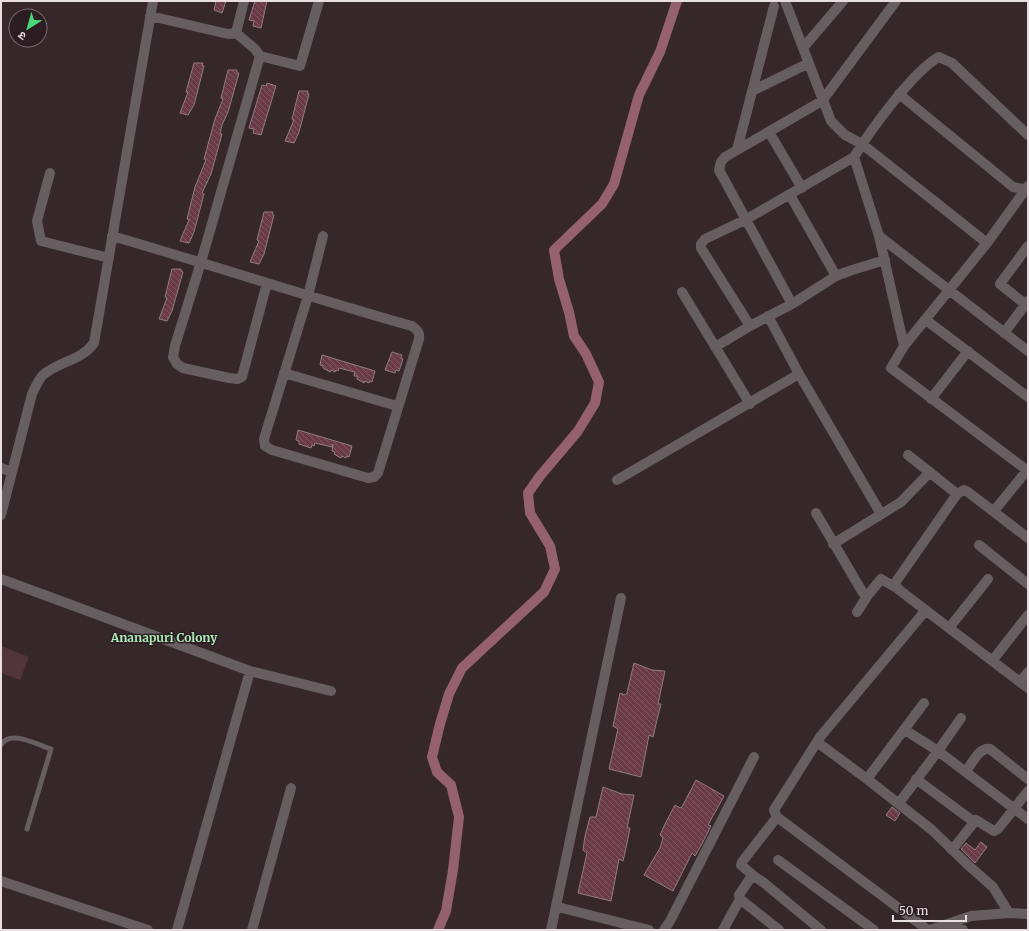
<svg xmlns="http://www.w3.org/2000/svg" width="1029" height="931" font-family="Merriweather,'Noto Sans Devanagari',serif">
<defs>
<pattern id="building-back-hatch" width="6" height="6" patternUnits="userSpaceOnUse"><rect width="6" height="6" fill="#6a3a49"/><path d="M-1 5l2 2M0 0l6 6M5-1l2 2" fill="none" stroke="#7f5663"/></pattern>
</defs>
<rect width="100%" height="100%" fill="#36272b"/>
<path fill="#51343c" d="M1,646L29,657L20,680L1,673Z"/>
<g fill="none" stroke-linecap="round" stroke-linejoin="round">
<path stroke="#956070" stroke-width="10" d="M438,930L446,911L453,870L459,817L451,785L437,772L432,757L440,724L449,694L462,668L544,592L555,569L550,546L530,513L528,493L540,476L578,431L595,403L599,382L586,354L574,336L569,312L559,279L554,250L602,204L614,184L639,95L660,52L677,1"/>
</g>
<path fill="url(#building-back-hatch)" stroke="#907d82" d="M216,1H226L222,13L214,10Z
M255,1H267L261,28L253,26L254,21L249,20Z
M194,63H203L202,66H204L194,105L188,115L180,113L188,92H186Z
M228,70H237V73H239L228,112L222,125L220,134H222L211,174L202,193L204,194L194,232L189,243L180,241L189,220L187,219L195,187L206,160L204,159L215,119L223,99L221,98Z
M267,83L276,86L261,135L253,133L254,129L249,128L262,85L266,86Z
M299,91H308L307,94H309L299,132L294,143L285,141L294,120L292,119Z
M264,212H273L272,214L274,215L264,254L259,264L250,262L259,241L257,240Z
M172,269H181V271L183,272L172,311L167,321L159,319L167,298L165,297Z
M392,352L402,355L401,357L403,359L399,371L396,370L395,373L385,370Z
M322,355L375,371L372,382L370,381L369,383L365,381L364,383L357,379V376H354L355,372L339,368L338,371L336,370L335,372L331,370L330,372L323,368V366L320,365Z
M298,430L352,446L349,457L347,456L346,458L342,456L341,458L334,454L335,452L332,451L333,444L332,447L315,443L314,446L312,445L311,448L299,444V441L296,440Z
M634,663L652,670L665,671L658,704H661L656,724L653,737L649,735L641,777L609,769L618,729L613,726L616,712L620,693L625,695L627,693Z
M696,780L724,796L708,825L711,826L702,844L695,856L692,853L673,891L644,875L660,848L663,838L660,835L666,822L675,805L680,808L682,807Z
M603,787L622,794L634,795L627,828H630L626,848L623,861L619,859L611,901L578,893L587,853L583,850L585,836L590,817H596Z
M892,807L900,813L895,821L886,815Z
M981,842L987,847L975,863L961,849L966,843L975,850Z"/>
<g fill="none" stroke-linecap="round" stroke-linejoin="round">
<path stroke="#665e60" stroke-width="5" d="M1,745C10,729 38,745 51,749L27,829"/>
<path stroke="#665e60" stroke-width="10" d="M785,1L831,121L845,135L862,144L987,243
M150,16L228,34L236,33L255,49L260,56L300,66L319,1
M236,33L244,1
M803,48L843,1
M260,56L201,262L175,346L173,357L177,364L183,368L229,378L237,379L242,377L267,283
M752,91L809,63
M899,94L1013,187L1028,190
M769,132L802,188
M737,150L774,6
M50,173L37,221L41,241L109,258
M1028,186L987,243L904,346L891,368L1028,471
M790,195L836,276
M112,236C212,265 312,298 412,326C417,330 420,332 419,339L378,473L374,477L368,478L272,450L265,446L264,439L308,296L323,236
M879,236L1028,351
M885,260L852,270L836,276L792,304L719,170L721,162L725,157L822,101L896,1
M682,292L750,404
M792,304L750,326L701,248V244L705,239L745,220L854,157
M1025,304L1000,284L1028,246
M768,316L799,374L881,514
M926,320L1028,397
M1004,333L1028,301
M904,346L879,236L854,157C870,131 913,71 939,57L952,63L1028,135
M715,347L750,326
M284,373L397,406
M931,399L968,351
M908,455L957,494
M1,468L12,472
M617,480L799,374
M994,511L1028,469
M816,513L863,593L868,595L881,579L895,587
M1,515L32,394C35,388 38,380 43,375C59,361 81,361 94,343L153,1
M833,544L901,502L930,472
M979,545L1028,584
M1,579L250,671L331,691
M988,579L949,628L1028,688
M926,610L820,737L774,810L777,817L928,930
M857,612L868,595
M949,628L898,589L895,583L957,494L964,490L968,492L1028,538
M992,661L1028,615
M1020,682L1028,672
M924,703L867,779L932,830L968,865L993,887L1009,913
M905,730L938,751L961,718
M817,742L867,779
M966,771C972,764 979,747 990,749L1028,779
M916,779L974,822
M899,803L938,751L1028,819
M952,850L976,820L994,831L998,829L1028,791
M778,860L874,930
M755,877L741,865L742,862L777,817
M1,881L148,930
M558,907L649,930
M177,930L250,671
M252,930L291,788
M551,930L621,598
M664,930L670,921L754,757
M723,930L740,899
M779,930L740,899L739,895L751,877H755L763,882L821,930"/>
<path stroke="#665e60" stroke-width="10" d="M943,926L963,930
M930,930L971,916L1009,913L1028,914"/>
</g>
<g text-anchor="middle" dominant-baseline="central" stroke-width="3" stroke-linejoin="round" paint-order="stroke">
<g font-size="12" font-weight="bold" fill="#abeeb8" stroke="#2c1d22">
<text x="164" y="637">Ananapuri Colony</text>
</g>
</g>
<rect width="1029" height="931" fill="none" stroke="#e8dde0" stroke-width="4"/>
<g transform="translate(28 28) rotate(217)"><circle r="19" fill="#2c1d22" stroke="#776a6e"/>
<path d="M0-3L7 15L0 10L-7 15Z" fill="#4bd677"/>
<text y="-6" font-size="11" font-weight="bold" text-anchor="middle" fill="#e8dde0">उ</text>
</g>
<path d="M893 915v6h73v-6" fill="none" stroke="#e8dde0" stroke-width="2"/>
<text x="899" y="915" font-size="12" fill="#e8dde0" stroke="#2c1d22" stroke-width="3" paint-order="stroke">50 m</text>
</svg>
